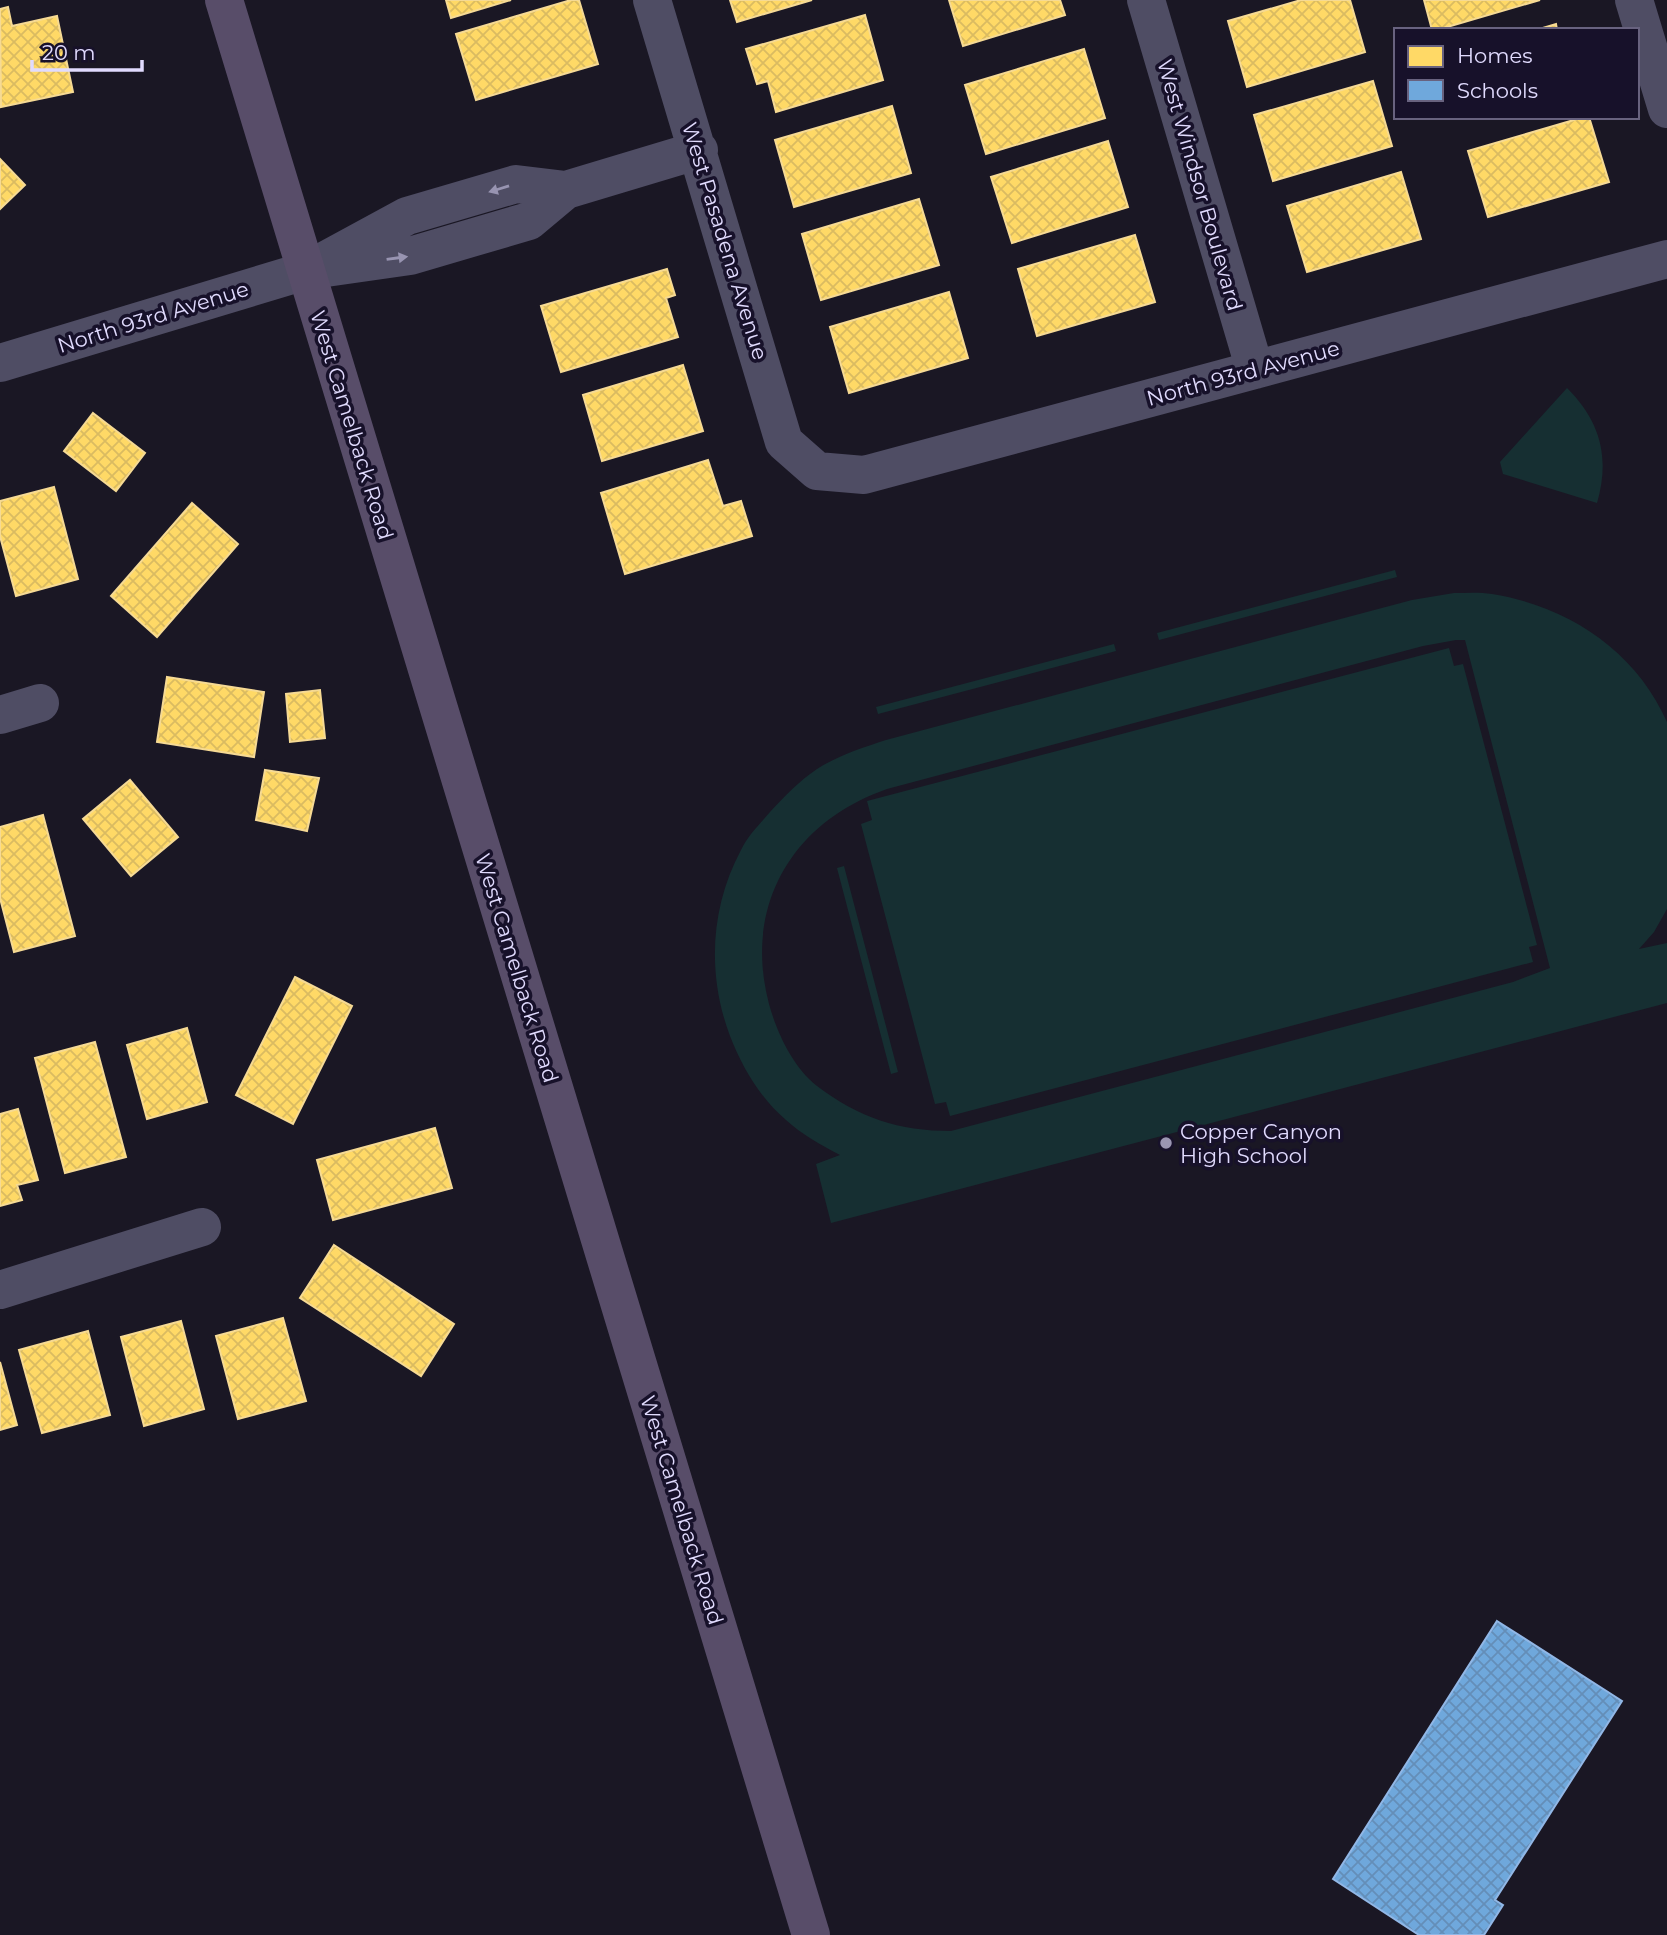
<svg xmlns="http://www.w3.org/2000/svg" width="1667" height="1935" font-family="Montserrat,sans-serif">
<defs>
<pattern id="homes-cross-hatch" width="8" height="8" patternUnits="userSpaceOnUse" patternTransform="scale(1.75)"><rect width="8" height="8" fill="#ffd966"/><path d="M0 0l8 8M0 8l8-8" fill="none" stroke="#dabb61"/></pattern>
<pattern id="schools-cross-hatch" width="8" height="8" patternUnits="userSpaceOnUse" patternTransform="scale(1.75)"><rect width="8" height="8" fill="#6fa8dc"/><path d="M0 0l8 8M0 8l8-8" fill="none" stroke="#648eb8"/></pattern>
</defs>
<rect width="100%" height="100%" fill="#1a1724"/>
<path fill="#162f32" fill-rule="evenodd" d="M1567,388C1601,422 1610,458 1597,503L1503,474L1500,462Z
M1395,570L1397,577L1159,640L1157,633Z
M1454,593C1466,593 1480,592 1492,594C1568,606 1636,651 1667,722V909L1654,932L1639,949L1667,943V1003L831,1223L816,1164L840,1155C821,1145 801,1134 786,1120C760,1098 742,1067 730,1036C707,975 710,908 741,850C748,835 760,824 770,812C785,796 799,781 817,769C839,755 862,748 886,740L1412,600ZM1456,640H1465L1550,968L1513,982L951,1131C899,1131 859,1118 817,1086C793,1067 777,1033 769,1004C743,906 792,822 887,789L1423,646Z
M1114,644L1116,651L878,714L876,707Z
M1449,648L1454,666L1463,664L1537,945L1529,947L1533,962L950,1116L946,1102L935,1104L861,824L872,820L867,801Z
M844,866L898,1072L891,1074L837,868Z"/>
<path fill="url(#homes-cross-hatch)" stroke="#f6da94" stroke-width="2" d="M446,0H511L451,18Z
M571,0H579L598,64L476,100L456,34Z
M730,0H812L737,22Z
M949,0H1060L1065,15L963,46Z
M1301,0H1350L1365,52L1247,87L1228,21Z
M1424,0H1540L1437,30H1432Z
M8,7L12,26L57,16L73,92L1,107L0,9Z
M865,15L883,80L776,112L768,81L757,84L746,49Z
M1556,24L1557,30H1536Z
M1084,49L1105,118L986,154L965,85Z
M1373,81L1392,146L1273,181L1254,115Z
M892,106L911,173L794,207L775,140Z
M1584,117H1589L1609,182L1488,217L1468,151Z
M1108,141L1128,207L1012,243L991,177Z
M0,159L25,185L0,209Z
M1401,172L1421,239L1307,272L1287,206Z
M919,199L939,265L821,300L802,234Z
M1135,235L1155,302L1037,336L1018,269Z
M667,269L675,295L666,298L678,337L561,372L541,306Z
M949,292L968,358L849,393L830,327Z
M683,365L703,431L602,461L583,395Z
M93,413L145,453L116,491L64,451Z
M708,460L723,506L741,501L752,536L625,574L601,493Z
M54,487L78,579L16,596L0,536V501Z
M192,503L238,544L157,637L111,596Z
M167,677L264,692L254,757L157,742Z
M320,690L325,738L290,742L286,694Z
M265,770L319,778L307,831L256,820Z
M130,780L178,837L131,876L83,819Z
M43,815L75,936L14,952L0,898V827Z
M295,977L352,1006L293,1124L236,1095Z
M187,1028L207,1102L147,1119L127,1045Z
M95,1042L126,1157L65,1173L35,1058Z
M18,1109L38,1180L17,1185L22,1200L0,1206V1114Z
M435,1128L452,1188L333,1220L317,1160Z
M334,1245L454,1324L421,1376L300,1298Z
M283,1318L306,1401L238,1419L216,1336Z
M181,1321L204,1409L144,1426L121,1337Z
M88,1331L110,1415L42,1433L19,1350Z
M0,1362L17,1425L0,1430Z"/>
<path fill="url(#schools-cross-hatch)" stroke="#91b7e6" stroke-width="2" d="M1497,1621L1622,1701L1495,1900L1503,1905L1484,1935H1419L1333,1879Z"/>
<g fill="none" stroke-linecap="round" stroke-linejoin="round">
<path stroke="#4f4d64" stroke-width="38" d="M652,0L784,442L817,471L864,475L1667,259
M1146,0L1255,370
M1634,0L1667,109
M326,260L407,216L516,184L566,190
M0,363L305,271L410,256L529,221L566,190L699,150
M0,715L40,703
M0,1290L202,1227"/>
<path stroke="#584d69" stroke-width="38" d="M224,0L811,1935"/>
</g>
<defs><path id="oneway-solid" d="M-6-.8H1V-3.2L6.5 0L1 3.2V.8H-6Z" transform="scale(1.75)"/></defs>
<g fill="#9894b1">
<use href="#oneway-solid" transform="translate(499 189) rotate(163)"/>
<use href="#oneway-solid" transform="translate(397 258) rotate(-8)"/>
</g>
<circle fill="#9b96b2" stroke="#17112a" stroke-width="2.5" cx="1166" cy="1143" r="7"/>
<g text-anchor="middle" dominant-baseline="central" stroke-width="7" stroke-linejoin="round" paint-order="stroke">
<g font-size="21" fill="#e1dbfe" stroke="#17112a">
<text transform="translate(1200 185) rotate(74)">West Windsor Boulevard</text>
<text transform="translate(725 241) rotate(73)">West Pasadena Avenue</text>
<text transform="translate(153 317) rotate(-17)">North 93rd Avenue</text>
<text transform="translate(1243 373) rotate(-15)">North 93rd Avenue</text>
<text transform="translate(352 425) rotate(73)">West Camelback Road</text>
<text transform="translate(517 968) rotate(73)">West Camelback Road</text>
<text transform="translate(682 1510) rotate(73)">West Camelback Road</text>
</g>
<g font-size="21" fill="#e1dbfe" stroke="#17112a" text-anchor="start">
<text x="1180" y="1131">Copper Canyon<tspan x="1180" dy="24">High School</tspan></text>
</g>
</g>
<rect x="1394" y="28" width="245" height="91" fill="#17112a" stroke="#68627f" stroke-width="2"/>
<rect x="1408" y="46" width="35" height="21" fill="#ffd966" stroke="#68627f" stroke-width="2"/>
<text x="1457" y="63" font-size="21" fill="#e1dbfe">Homes</text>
<rect x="1408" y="80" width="35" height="21" fill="#6fa8dc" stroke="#68627f" stroke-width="2"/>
<text x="1457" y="98" font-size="21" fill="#e1dbfe">Schools</text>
<path d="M32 60v10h110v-10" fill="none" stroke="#e1dbfe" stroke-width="3.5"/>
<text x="42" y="60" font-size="21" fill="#e1dbfe" stroke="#17112a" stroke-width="5" paint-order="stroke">20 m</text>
</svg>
